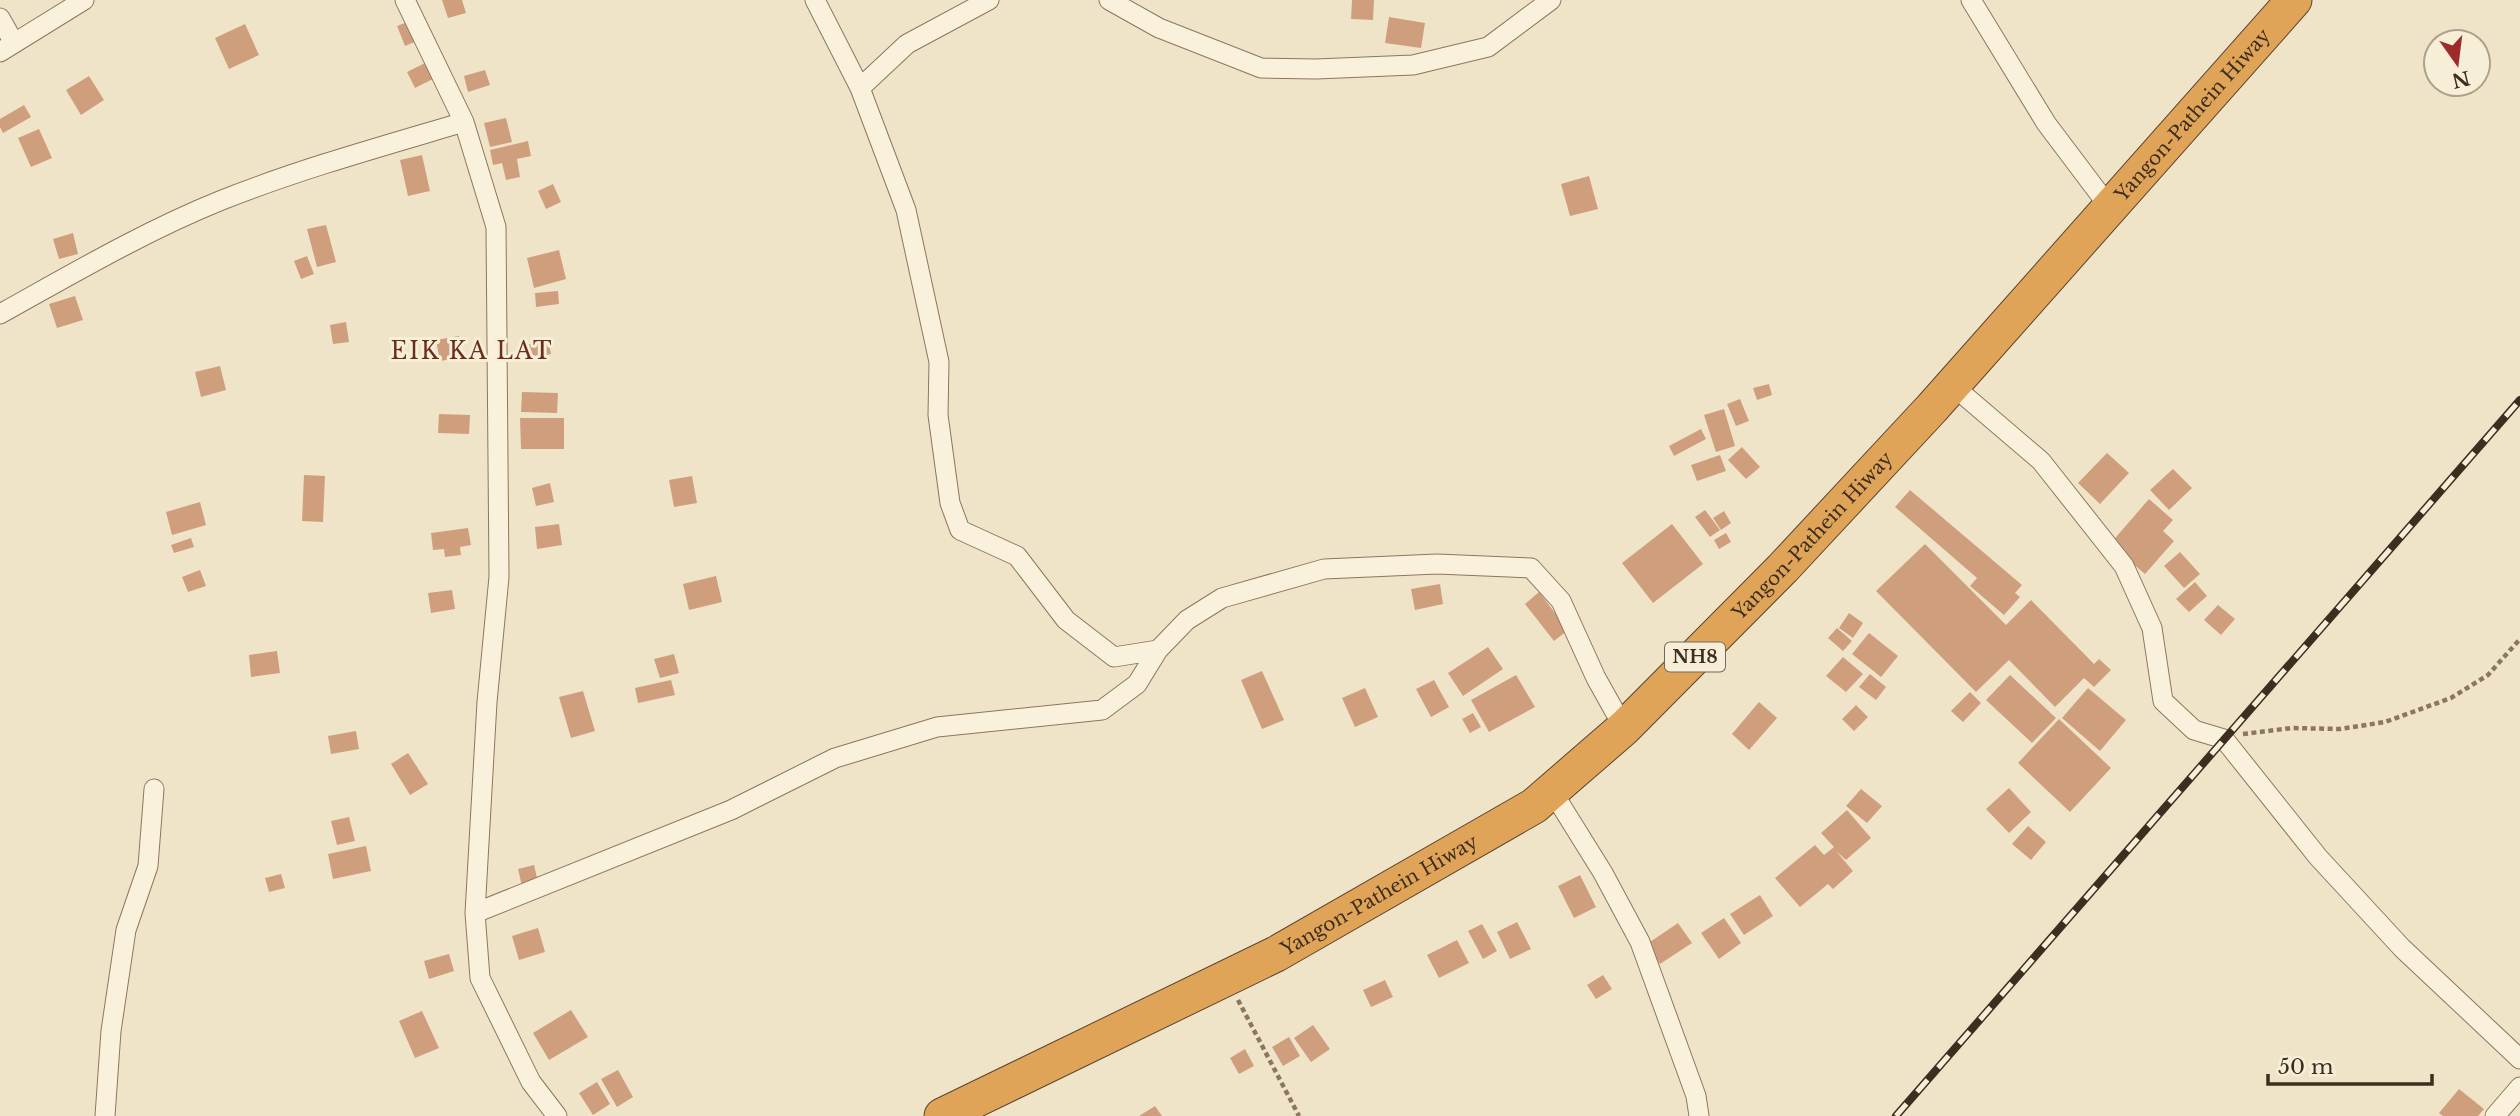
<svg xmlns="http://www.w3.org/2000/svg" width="2520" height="1116" font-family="'Libre Baskerville',serif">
<rect width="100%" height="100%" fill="#f0e4c8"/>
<path fill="#cf9f7d" d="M442,0H462L466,13L448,18Z
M1352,0H1374L1373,20L1351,19Z
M1389,17L1425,23L1421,48L1385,43Z
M410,21L417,41L405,46L397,26Z
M245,24L259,55L229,69L215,38Z
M425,63L433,79L415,88L407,72Z
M485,70L490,85L468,92L464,76Z
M89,76L104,100L81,115L66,90Z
M24,105L31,117L3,133L0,127V119Z
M506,118L512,142L490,147L484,123Z
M39,129L52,158L31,167L18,138Z
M528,141L531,156L517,159L520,177L506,180L502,163L493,165L490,150Z
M422,155L430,191L408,196L400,160Z
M1589,176L1598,209L1570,216L1561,184Z
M553,184L561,202L546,209L538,191Z
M326,225L336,262L317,267L307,229Z
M73,233L78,254L59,259L53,239Z
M559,250L566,279L534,288L527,258Z
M307,256L314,274L301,279L294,261Z
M558,291L559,304L536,307L535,293Z
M75,296L83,320L57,328L49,304Z
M346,322L349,342L333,344L330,325Z
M459,336L463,357L440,361L436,340Z
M548,340L551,354L528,359L525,345Z
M220,366L226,390L201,397L195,372Z
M1769,384L1772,395L1757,400L1753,388Z
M522,392L558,393L557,413L521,412Z
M1740,399L1749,421L1736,426L1727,404Z
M1724,409L1735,446L1716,452L1704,415Z
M439,414L470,415L469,434L438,433Z
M520,418H564V449H521Z
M1701,429L1706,439L1674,456L1669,446Z
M1742,447L1760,467L1746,479L1728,460Z
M2107,453L2129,473L2100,504L2078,483Z
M1720,455L1726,471L1697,481L1691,465Z
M2173,469L2192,488L2169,510L2150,490Z
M304,475L325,476L323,522L302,521Z
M692,476L697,503L674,507L669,480Z
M550,483L554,502L536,506L532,488Z
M1910,490L2022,585L2015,593L2020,597L2004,615L1970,586L1977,578L1895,507Z
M2149,499L2173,520L2163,531L2174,541L2145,574L2110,544Z
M200,502L206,525L172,535L166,512Z
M1705,510L1720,530L1710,537L1695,517Z
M1724,511L1731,523L1721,530L1713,518Z
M559,524L562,545L537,549L535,527Z
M1672,524L1703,564L1653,603L1622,563Z
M468,528L471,545L460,547L461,555L445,557L444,549L433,550L431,533Z
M1726,533L1731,542L1719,549L1714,540Z
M191,538L194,547L174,553L171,545Z
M1925,544L2006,625L2031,600L2094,664L2099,659L2111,670L2094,687L2084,678L2055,707L2009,660L1976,692L1876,591Z
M2180,552L2200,574L2184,588L2164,566Z
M200,570L206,586L188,592L182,577Z
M716,576L722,602L689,610L683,584Z
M2195,582L2207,596L2189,612L2176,599Z
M1440,584L1443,604L1415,610L1411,589Z
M452,590L455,609L431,613L428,593Z
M1539,592L1568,630L1554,641L1525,604Z
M2218,605L2235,619L2221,635L2204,620Z
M1849,613L1863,623L1853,638L1839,628Z
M1837,628L1852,641L1843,651L1828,638Z
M1869,633L1898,656L1881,677L1852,654Z
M1488,647L1503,669L1463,696L1448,673Z
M277,651L280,673L251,677L249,655Z
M674,654L679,673L660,678L654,659Z
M1843,657L1863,674L1846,692L1826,676Z
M1262,671L1284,720L1262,729L1241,680Z
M1870,674L1886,687L1876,700L1859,687Z
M1516,675L1535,707L1489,732L1471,700Z
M2010,675L2056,718L2032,743L1986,700Z
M671,680L675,695L638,703L635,688Z
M1434,680L1449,707L1431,717L1416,689Z
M1365,688L1378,717L1355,727L1342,698Z
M2088,688L2126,720L2100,751L2062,718Z
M583,691L595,731L571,738L559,697Z
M1970,692L1981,703L1963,722L1951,711Z
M1759,702L1777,718L1749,750L1732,734Z
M1856,705L1868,717L1854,731L1842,719Z
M1473,713L1481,727L1470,733L1462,719Z
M2059,719L2111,768L2070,812L2018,763Z
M356,731L359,749L331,754L328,736Z
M408,753L428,784L410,795L391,764Z
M2009,788L2031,812L2009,833L1986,809Z
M1861,789L1882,806L1867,823L1846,806Z
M1847,810L1871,838L1846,860L1836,851L1853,871L1833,889L1828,884L1800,907L1775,878L1815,845L1824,855L1834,847L1821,833Z
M349,817L355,841L337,845L331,821Z
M2028,826L2046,842L2031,860L2012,844Z
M366,846L371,871L333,879L328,854Z
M534,865L538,882L522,886L518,869Z
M281,874L285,888L269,892L265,878Z
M1580,875L1596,907L1574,918L1558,886Z
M1760,895L1773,916L1744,935L1730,914Z
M1724,918L1741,943L1719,959L1701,933Z
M1517,922L1531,949L1510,959L1497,932Z
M1678,923L1692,943L1660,964L1647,944Z
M1482,924L1497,951L1483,959L1468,931Z
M538,928L545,952L519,960L512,936Z
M1457,940L1469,963L1439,978L1427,955Z
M449,954L454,971L429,979L424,961Z
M1603,975L1612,989L1596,999L1587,985Z
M1385,980L1393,997L1371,1007L1363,990Z
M571,1010L588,1037L549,1060L533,1033Z
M422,1011L439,1048L415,1058L399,1021Z
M1313,1025L1330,1049L1311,1062L1294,1038Z
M1289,1037L1300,1056L1283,1066L1272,1047Z
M1245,1049L1254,1066L1239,1074L1230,1058Z
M618,1070L633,1097L617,1107L601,1079Z
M597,1082L610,1104L593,1115L579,1093Z
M2459,1089L2484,1109L2478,1116H2443L2439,1113Z
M1155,1106L1162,1116H1139Z"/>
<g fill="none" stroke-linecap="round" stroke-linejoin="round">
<defs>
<path id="street" d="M405,0L464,122L496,227L499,577L487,702L475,913L480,978L531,1082L557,1116
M815,0L860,88L906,210L939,362L938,415L950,503L960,530L1017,556L1066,620L1114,657L1158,650L1187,620L1222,598L1324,569L1437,564L1531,568L1561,601L1596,678L1624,728
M1109,0L1159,28L1261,68L1316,69L1413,65L1488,47L1551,0
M1971,0L2046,123L2110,208
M0,18L14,43
M0,52L84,0
M860,88L907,44L989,0
M0,314C72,274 145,231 222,200C300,169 383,146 464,122
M1952,385L2041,461L2124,566L2152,628L2163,701L2194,730L2224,739L2318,857L2402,948L2520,1059
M1552,791L1603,873L1640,942L1696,1096L1699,1116
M475,913L731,810L835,758L937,727L1102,710L1137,684L1158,650
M105,1116L111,1031L126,930L148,866L154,789
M2495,1116L2520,1087"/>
<g id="highway">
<path id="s1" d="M942,1116L1276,954L1534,806L1624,728L1783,568L1932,408L2294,0"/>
</g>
</defs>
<use href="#street" stroke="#8d765c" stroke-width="21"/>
<use href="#highway" stroke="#5b4430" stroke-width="37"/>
<path stroke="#8d765c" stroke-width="4.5" stroke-dasharray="5 3.5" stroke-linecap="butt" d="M2243,734L2292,728L2340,729L2385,722L2451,698L2488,675L2520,639
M1238,1000L1299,1116"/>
<use href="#street" stroke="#faf1dc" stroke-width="19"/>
<use href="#highway" stroke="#e0a458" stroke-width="35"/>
<defs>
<path id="rail" d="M1896,1116L2520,400"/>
</defs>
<use href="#rail" stroke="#3d2e20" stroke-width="8"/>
<use href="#rail" stroke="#f7eed8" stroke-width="5" stroke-dasharray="16" stroke-linecap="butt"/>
</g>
<g text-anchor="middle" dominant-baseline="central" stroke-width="6" stroke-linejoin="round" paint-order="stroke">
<rect fill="#f7eed8" stroke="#756857" stroke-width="2" x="1665" y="642.5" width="60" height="29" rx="5"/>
<g font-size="18" font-weight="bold" fill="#3d2e20">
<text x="1695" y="657">NH8</text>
</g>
<g font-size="19" fill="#3d2e20" stroke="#f7eed8">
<text stroke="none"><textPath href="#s1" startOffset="1624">Yangon-Pathein Hiway</textPath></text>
<text stroke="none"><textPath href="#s1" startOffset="1057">Yangon-Pathein Hiway</textPath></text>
<text stroke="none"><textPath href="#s1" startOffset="490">Yangon-Pathein Hiway</textPath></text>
</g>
<g font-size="23" letter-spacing="2" fill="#6b2e1e" stroke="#f7eed8">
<text x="472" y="351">EIK KA LAT</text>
</g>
</g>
<g transform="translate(2457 63) rotate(166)"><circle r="33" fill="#f7eed8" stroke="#ada18e" stroke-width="2"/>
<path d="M0-5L12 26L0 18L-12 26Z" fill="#9e2a2b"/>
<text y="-10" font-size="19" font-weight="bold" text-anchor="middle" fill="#3d2e20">N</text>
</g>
<path d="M2268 1074v10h164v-10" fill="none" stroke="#3d2e20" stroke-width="3.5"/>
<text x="2278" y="1074" font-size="21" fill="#3d2e20" stroke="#f7eed8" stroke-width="5" paint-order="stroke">50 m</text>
</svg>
